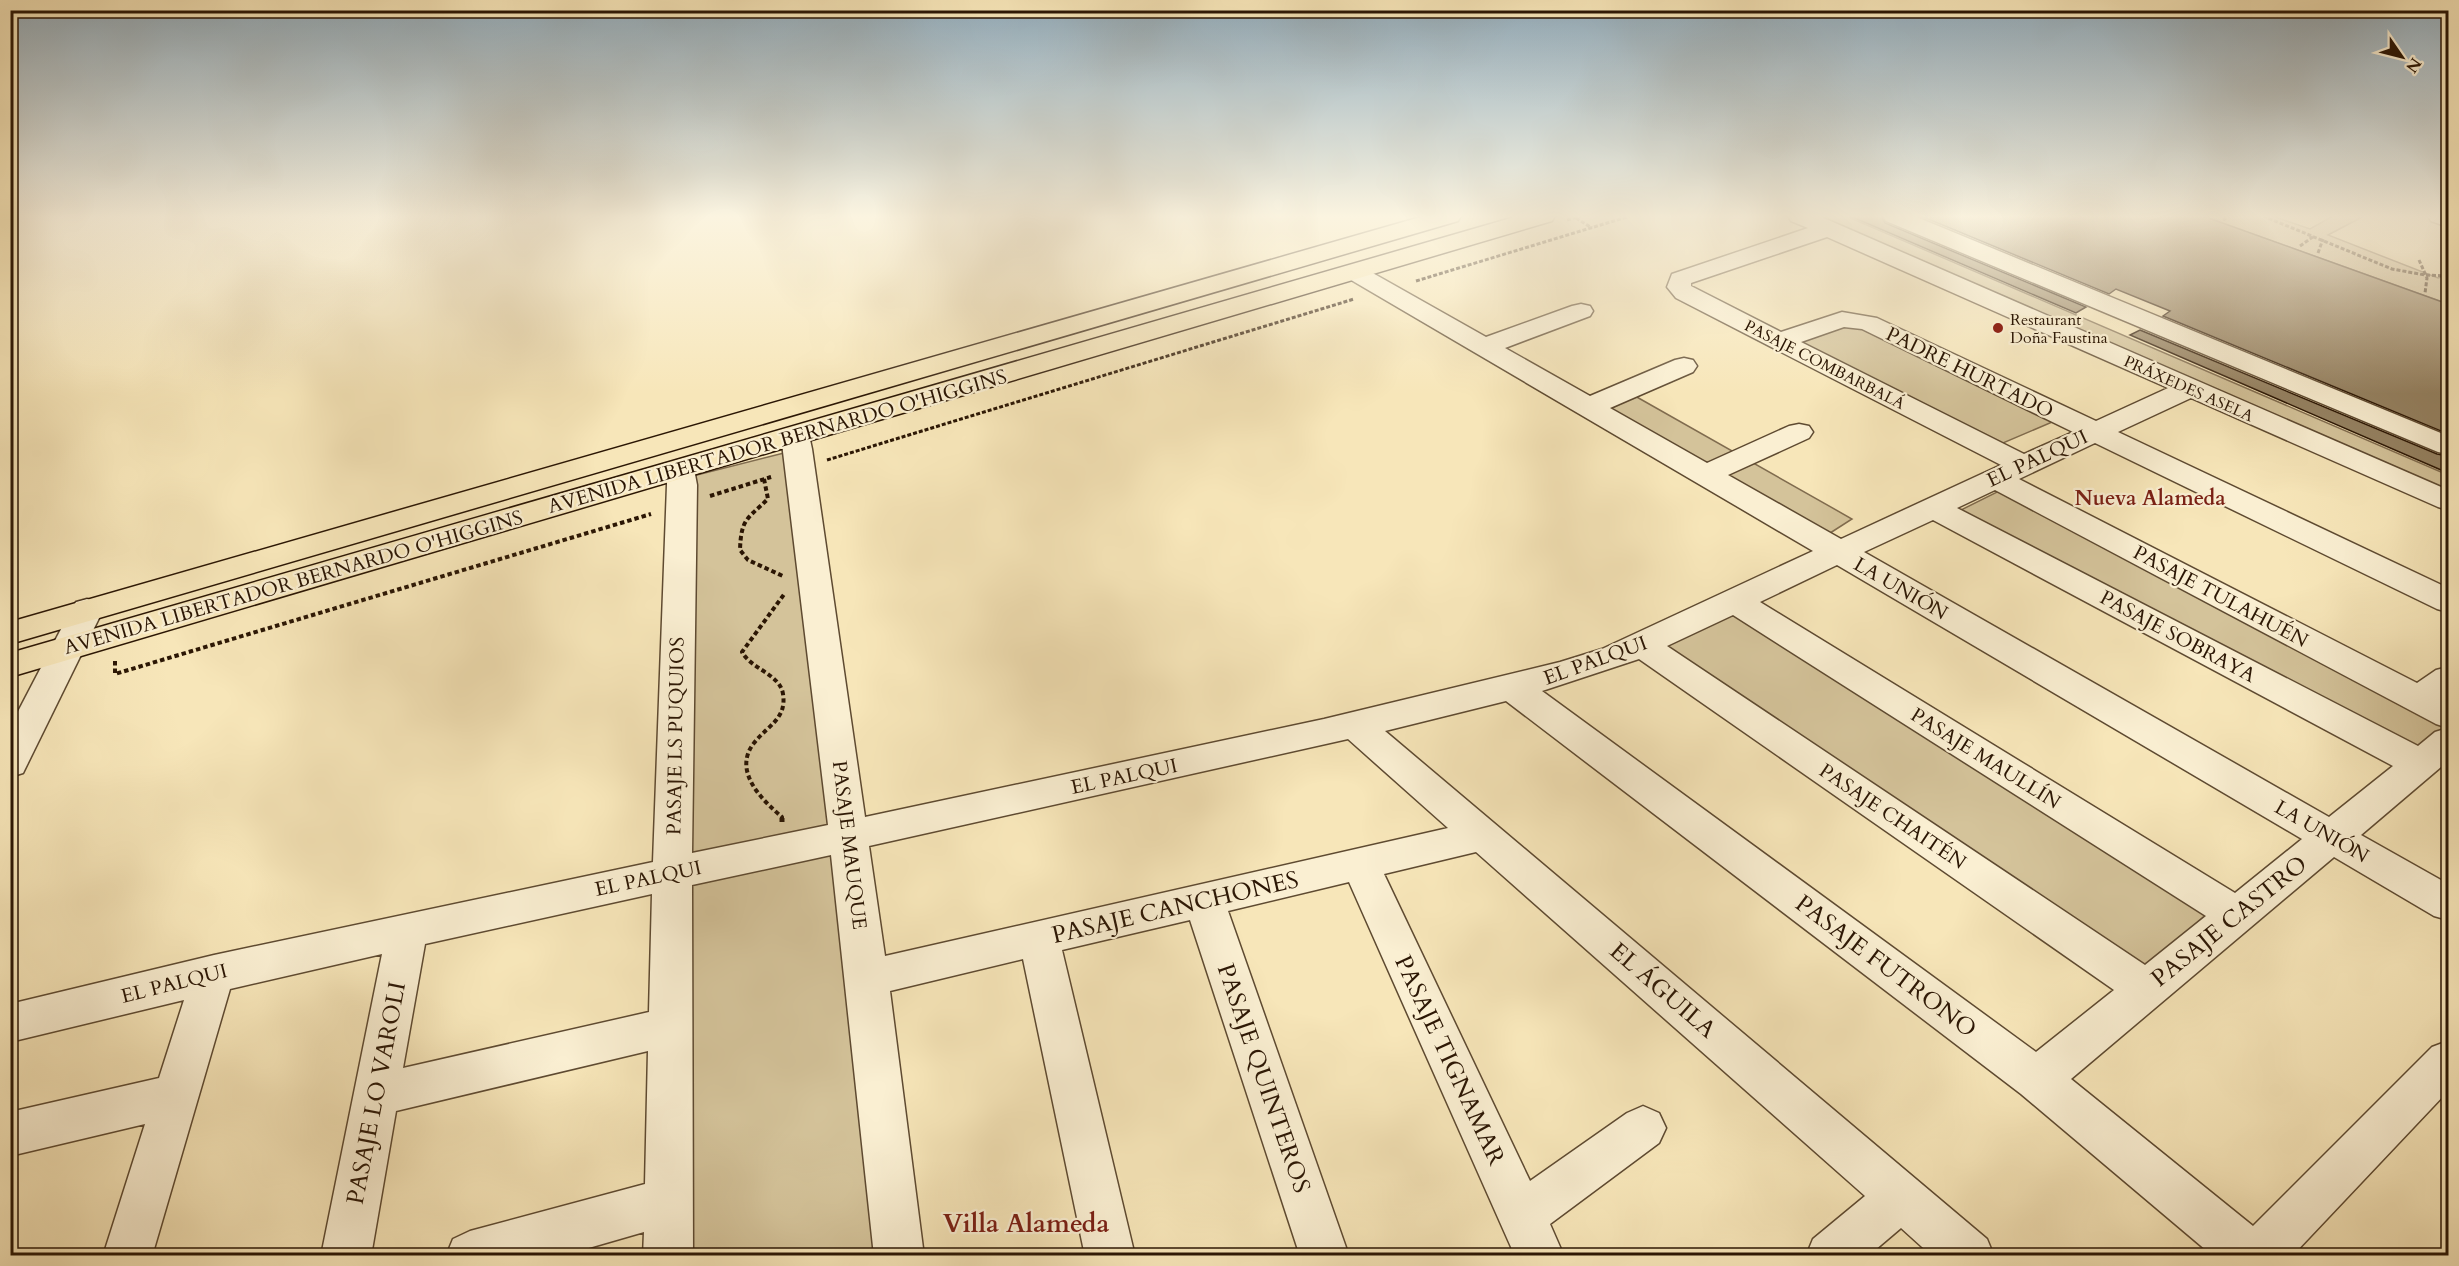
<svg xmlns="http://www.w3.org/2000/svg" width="2459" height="1266" font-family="Cardo,serif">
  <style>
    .green { fill: #d4c39a; stroke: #806c4f; stroke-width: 1.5 }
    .building { fill: #958262; stroke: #2b1604; stroke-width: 1.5 }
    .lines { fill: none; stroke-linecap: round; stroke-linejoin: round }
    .minor-casing { stroke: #5e4a31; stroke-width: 3 }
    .major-casing { stroke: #2b1604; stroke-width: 3 }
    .path-far2 { stroke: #2b1604; stroke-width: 3; stroke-dasharray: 4 2; stroke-linecap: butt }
    .path-far1 { stroke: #2b1604; stroke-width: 4; stroke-dasharray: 4.5 3; stroke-linecap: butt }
    .path { stroke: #2b1604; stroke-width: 5; stroke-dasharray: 6 4; stroke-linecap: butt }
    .minor { fill: #faefd2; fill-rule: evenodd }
    .major { fill: #f7e6b9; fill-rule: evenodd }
    .poi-dot { fill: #8f2418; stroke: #faefd2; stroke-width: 2 }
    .labels { text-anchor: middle; stroke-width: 4.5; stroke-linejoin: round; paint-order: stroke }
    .far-poi-label { font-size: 16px; fill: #2b1604; stroke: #faefd2; text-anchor: start }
    .far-street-label { font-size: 16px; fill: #2b1604; stroke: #faefd2 }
    .street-label { font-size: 20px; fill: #2b1604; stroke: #faefd2 }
    .neighbourhood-label { font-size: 21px; font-weight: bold; fill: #7a1f14; stroke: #faefd2 }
    .near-street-label { font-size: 24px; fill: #2b1604; stroke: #faefd2 }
    .near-neighbourhood-label { font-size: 26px; font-weight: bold; fill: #7a1f14; stroke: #faefd2 }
  </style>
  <rect width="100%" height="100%" fill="#f7e6b9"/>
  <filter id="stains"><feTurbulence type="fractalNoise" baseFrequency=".00333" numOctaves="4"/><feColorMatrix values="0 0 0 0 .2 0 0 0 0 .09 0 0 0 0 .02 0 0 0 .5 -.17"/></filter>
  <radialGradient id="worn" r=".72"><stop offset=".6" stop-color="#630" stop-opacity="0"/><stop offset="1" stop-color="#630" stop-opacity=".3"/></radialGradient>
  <!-- green -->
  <g class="green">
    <polygon points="1814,216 1846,216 2448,475 2448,493"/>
    <polygon points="2203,216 2272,216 2310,229 2333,216 2364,216 2328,235 2438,278 2448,275 2448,304"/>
    <polygon points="1848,326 1868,329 2057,420 1996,446 1793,342"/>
    <polygon points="1635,396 1852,519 1827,535 1610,409"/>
    <polygon points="804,448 880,1255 681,1256 685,478"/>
    <polygon points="1999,491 2448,722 2448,725 2411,753 1957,512"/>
    <polygon points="1737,613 2213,908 2144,973 1662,648"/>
  </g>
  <!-- building -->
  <g class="building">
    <polygon points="1850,216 1881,216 1885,223 2086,307 2076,313"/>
    <polygon points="1921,216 2203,216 2448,304 2448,434 2163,316 2170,311 2116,289 2109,294"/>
    <polygon points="2140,330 2437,454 2448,456 2448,473 2130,335"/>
  </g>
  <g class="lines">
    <defs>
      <g id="minor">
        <path d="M1788,216H1819L2448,490V510L2438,507L2191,398L2118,432L2448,588V612L2437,609L2095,443L2019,479L2417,683L2436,670L2448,667V696L2445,698L2448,700V761L2361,835L2448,884V920L2434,916L2334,857L2071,1079L2253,1226L2432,1047L2448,1041V1091L2292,1256H2213L2021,1094L1506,701L1385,731L1987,1239L1994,1256H1932L1901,1228L1868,1256H1806L1813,1239L1865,1196L1476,852L1384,874L1530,1181L1627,1113L1643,1106L1659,1113L1666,1128L1659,1143L1550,1224L1564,1256H1515L1349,882L1228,911L1349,1256H1300L1190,920L1062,950L1135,1256H1085L1023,959L890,991L924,1256H874L831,855L692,885L693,1256H643L644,1232L561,1256H446L453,1239L470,1231L645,1184L648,1051L396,1111L371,1256H321L382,954L230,989L152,1256H103L145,1124L10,1156V1112L159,1078L184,1000L10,1042V1004L214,955L653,862L667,485L666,469L670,463L680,460L690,463L694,469L697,485L692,853L828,825L781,435L785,429L795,427L805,429L809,435L812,449L865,817L1324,719L1560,662L1602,649L1813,551L1346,277L1342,272L1346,267L1354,265L1362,267L1486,337L1572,306L1581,304L1590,306L1593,311L1590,316L1505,348L1590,396L1675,360L1684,358L1693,360L1697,366L1693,372L1610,408L1707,463L1789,426L1799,424L1809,426L1813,432L1809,438L1728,475L1841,539L2001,465L1676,298L1667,287L1672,274L1808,228L1791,221ZM1827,237L2168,388L2096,421L1877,318L1842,312L1781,332L1691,286V283ZM1844,327L1862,329L2073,432L2024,454L1801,342ZM1995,490L2436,724L2448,728L2435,732L2418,746L1957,508ZM1933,520L2393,766L2329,817L1864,552ZM1837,565L2302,839L2235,893L1760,602ZM1733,615L2206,916L2145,965L1667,646ZM1639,659L2114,990L2036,1052L1542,691ZM1348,739L1448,828L885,956L869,846ZM652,894L649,1012L403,1068L425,944Z"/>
        <polygon points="1883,216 1914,216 2448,436 2448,454 2438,452 1886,221"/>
        <polygon points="2428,216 2448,216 2448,227 2431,221"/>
        <polygon points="87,599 98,602 103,610 23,773 10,777 10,727 71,610 76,602"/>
      </g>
      <g id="major">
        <polygon points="1424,216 1461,216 1458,221 10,644 10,622"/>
        <polygon points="1518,216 1555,216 1552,221 10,677 10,653"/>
      </g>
    </defs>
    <!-- minor casing -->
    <use href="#minor" class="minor-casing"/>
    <!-- major casing -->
    <use href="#major" class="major-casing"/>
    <!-- path-far2 -->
    <g class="path-far2">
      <polyline points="2263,216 2392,269 2425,275 2448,276"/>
      <polyline points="1576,218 1592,228"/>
      <polyline points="1567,220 1581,216"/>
      <polyline points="2223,220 2230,216"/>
      <polyline points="2300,246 2314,236"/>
      <polyline points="2318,253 2323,239"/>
      <polyline points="2419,260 2427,278 2425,293"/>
      <polyline points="1416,281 1630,216"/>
      <polyline points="827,460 1354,299"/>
      <polyline points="767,478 771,477"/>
    </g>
    <!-- path-far1 -->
    <g class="path-far1">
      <path d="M764,479L768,499C747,519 741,519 740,550L748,560L785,577"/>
      <polyline points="710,496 771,477"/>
      <polyline points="115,661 115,674 651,514"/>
      <path d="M782,820V817C762,800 732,771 754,743C767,726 787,719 783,694C780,674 751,669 742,652L785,593"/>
    </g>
    <!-- path -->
    <polyline class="path" points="782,818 782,822"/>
    <!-- minor -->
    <use href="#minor" class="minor"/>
    <!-- major -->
    <use href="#major" class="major"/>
  </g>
  <!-- sky -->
  <linearGradient id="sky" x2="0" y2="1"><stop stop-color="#92acbc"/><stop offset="0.55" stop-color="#fbf4e0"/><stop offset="1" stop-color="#fbf4e0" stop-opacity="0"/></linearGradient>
  <rect width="2459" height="394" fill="url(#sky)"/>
  <!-- markers -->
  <circle class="poi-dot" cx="1998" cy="328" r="6"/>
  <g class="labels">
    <!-- far-poi labels -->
    <g class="far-poi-label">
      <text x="2010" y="325">Restaurant<tspan x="2010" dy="18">Doña Faustina</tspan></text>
    </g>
    <!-- far-street labels -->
    <g class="far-street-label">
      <text transform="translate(1825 364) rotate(27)" y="6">PASAJE COMBARBALÁ</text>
      <text transform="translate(2189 388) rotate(24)" y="6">PRÁXEDES ASELA</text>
    </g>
    <!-- street labels -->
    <g class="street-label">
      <text transform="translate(1970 372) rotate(26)" y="7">PADRE HURTADO</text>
      <text transform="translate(777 441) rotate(-16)" y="7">AVENIDA LIBERTADOR BERNARDO O'HIGGINS</text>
      <text transform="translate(2037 458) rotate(-25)" y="7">EL PALQUI</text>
      <text transform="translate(293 582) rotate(-16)" y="7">AVENIDA LIBERTADOR BERNARDO O'HIGGINS</text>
      <text transform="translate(1901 588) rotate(30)" y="7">LA UNIÓN</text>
      <text transform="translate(2221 596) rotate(28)" y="7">PASAJE TULAHUÉN</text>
      <text transform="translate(2178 636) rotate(28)" y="7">PASAJE SOBRAYA</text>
      <text transform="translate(1595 660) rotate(-20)" y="7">EL PALQUI</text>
      <text transform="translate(675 736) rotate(-89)" y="7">PASAJE LS PUQUIOS</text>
      <text transform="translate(1986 758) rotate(32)" y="7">PASAJE MAULLÍN</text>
      <text transform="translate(1124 776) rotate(-12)" y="7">EL PALQUI</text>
      <text transform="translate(1893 816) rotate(34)" y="7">PASAJE CHAITÉN</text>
      <text transform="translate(2322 831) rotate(30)" y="7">LA UNIÓN</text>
      <text transform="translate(850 845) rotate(83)" y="7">PASAJE MAUQUE</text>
      <text transform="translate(648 878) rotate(-12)" y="7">EL PALQUI</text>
      <text transform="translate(174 983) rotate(-14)" y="7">EL PALQUI</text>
    </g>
    <!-- neighbourhood labels -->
    <g class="neighbourhood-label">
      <text x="2150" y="505">Nueva Alameda</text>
    </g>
    <!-- near-street labels -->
    <g class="near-street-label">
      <text transform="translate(1175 907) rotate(-13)" y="8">PASAJE CANCHONES</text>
      <text transform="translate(2229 921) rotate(-39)" y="8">PASAJE CASTRO</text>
      <text transform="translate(1886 966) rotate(37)" y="8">PASAJE FUTRONO</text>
      <text transform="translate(1663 990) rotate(41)" y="8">EL ÁGUILA</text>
      <text transform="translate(1450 1060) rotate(65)" y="8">PASAJE TIGNAMAR</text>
      <text transform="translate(1264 1078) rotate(71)" y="8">PASAJE QUINTEROS</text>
      <text transform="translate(376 1093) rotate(-79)" y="8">PASAJE LO VAROLI</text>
    </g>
    <!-- near-neighbourhood labels -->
    <g class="near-neighbourhood-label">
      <text x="1026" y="1232">Villa Alameda</text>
    </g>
  </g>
  <!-- margin -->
  <rect width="2459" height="1266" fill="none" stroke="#f7e6b9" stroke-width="36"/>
  <rect x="12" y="12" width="2435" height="1242" fill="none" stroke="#2b1604" stroke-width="3"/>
  <rect x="18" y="18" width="2423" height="1230" fill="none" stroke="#2b1604" stroke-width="1.5"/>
  <!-- north arrow -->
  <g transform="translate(2402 57) rotate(125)" stroke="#faefd2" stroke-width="4.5" paint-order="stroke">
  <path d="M0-4.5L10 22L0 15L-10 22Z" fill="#2b1604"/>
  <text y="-9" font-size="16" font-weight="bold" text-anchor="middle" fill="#2b1604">N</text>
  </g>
  <rect width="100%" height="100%" filter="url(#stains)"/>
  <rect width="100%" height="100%" fill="url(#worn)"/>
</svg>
